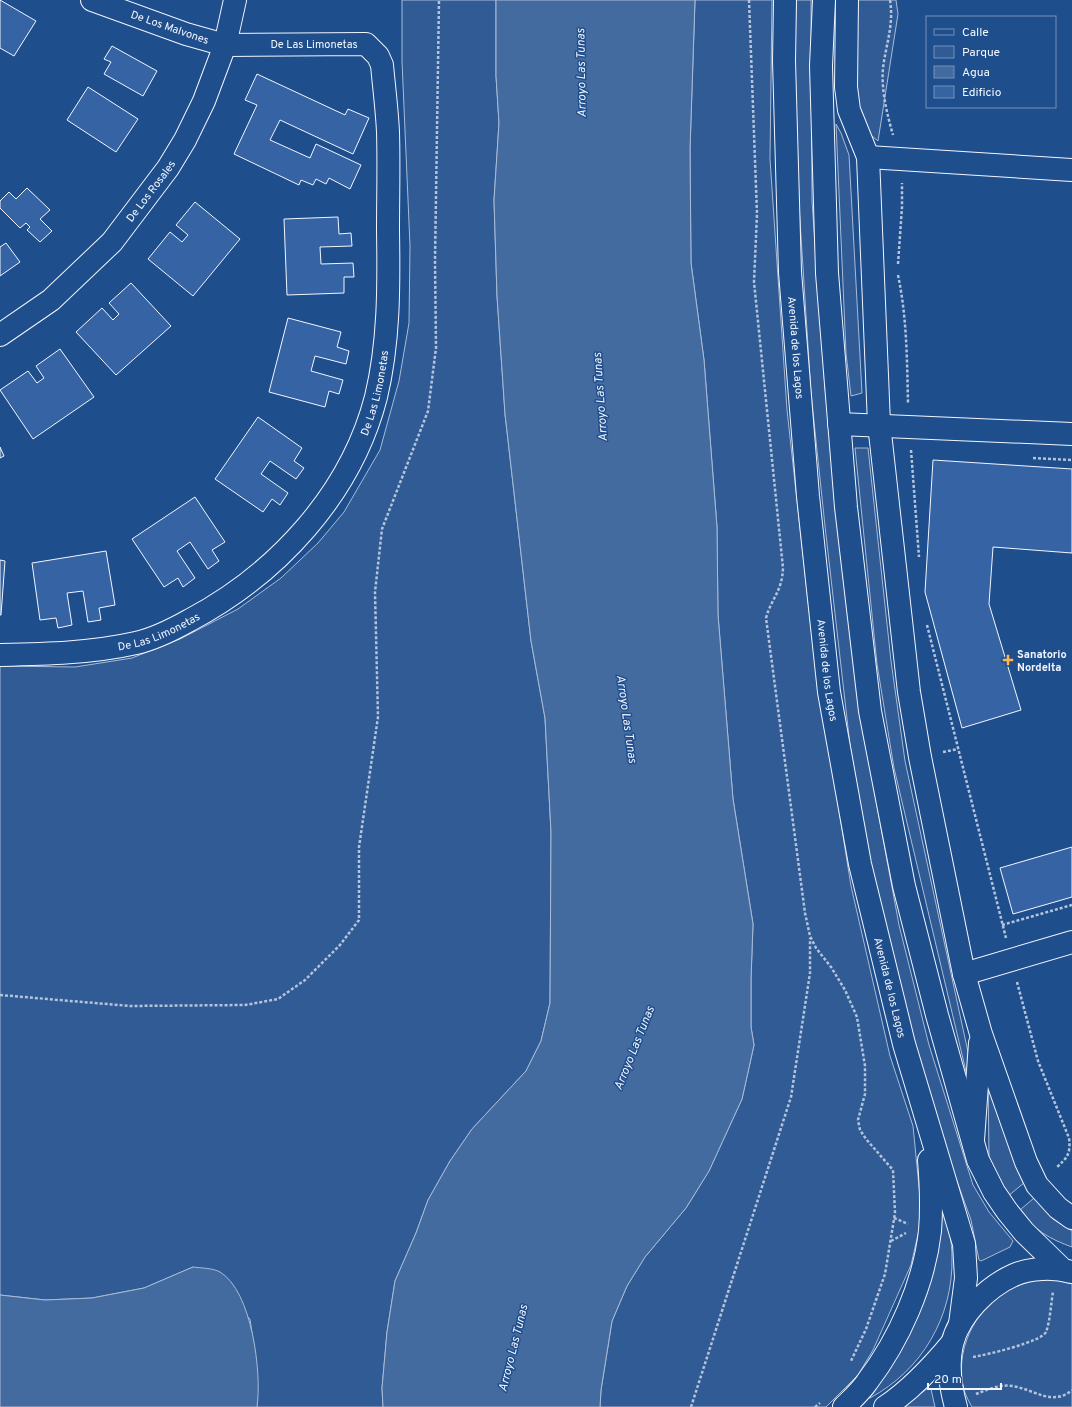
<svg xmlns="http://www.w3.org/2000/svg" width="1072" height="1407" font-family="Overpass,sans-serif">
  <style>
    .green { fill: #305b95; stroke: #a8bbd7 }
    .water { fill: #446ba0; stroke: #a8bbd7 }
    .building { fill: #3563a3; stroke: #f2f6ff }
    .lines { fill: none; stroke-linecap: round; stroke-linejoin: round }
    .street-casing { stroke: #f2f6ff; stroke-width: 24 }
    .secondary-casing { stroke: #f2f6ff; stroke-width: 24 }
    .path { stroke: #b3c4dc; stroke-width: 2.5; stroke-dasharray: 3 2; stroke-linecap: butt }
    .street { stroke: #1f4e8c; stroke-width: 22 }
    .secondary { stroke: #1f4e8c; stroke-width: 22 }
    .poi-dot { fill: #ffb74d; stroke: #1f4e8c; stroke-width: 1.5 }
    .labels { text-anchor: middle; stroke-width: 3; stroke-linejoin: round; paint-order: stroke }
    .street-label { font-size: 11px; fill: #f2f6ff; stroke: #1f4e8c }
    .poi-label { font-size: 11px; font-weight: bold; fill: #f2f6ff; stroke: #1f4e8c; text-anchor: start }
    .water-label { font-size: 12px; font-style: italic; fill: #f2f6ff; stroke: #1f4e8c }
  </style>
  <rect width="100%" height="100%" fill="#1f4e8c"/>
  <!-- green -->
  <g class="green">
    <polygon points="402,0 496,0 496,76 499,123 494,200 497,296 505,414 531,641 545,718 551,832 550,1003 541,1041 526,1071 472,1129 450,1161 428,1200 416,1233 395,1281 387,1332 382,1388 383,1407 257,1407 255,1353 250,1319 193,1267 144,1288 92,1298 45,1300 0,1295 0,666 75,667 132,658 180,639 238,609 281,578 318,543 344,512 380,450 399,381 409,323 410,246 402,61"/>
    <polygon points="695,0 772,0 770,159 787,410 813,646 851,886 890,1056 913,1126 922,1217 911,1265 873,1350 858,1375 826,1407 600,1407 601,1390 612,1321 627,1286 645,1257 686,1208 709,1171 742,1099 754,1045 751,1027 751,979 753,924 733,799 718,615 717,527 704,360 691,263 690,149"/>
    <polygon points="796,0 811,0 812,201 825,388 865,741 899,925 929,1045 973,1185 989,1212 1013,1241 1010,1247 981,1261 979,1260 971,1220 954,1173 916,1050 869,858 850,745 825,526 811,393 799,205 795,62"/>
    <polygon points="854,0 896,0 898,14 878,141 867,132 859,116 855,88"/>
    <polygon points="836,124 841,133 849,155 862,393 851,396 846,353"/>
    <polygon points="855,448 868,448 891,661 905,761 968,1052 969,1084 894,768 877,664"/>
    <polygon points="988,1076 1025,1182 1007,1197 997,1179 989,1156"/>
    <path d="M1034,1198L1053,1219L1072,1231V1247C1052,1240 1031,1229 1020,1210Z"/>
    <path d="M941,1208C949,1223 952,1242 952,1258C953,1317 922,1370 870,1398L866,1397Z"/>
    <path d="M1036,1280H1066L1072,1282V1407H972C969,1402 966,1396 964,1390C954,1351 974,1311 1007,1290C1015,1285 1027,1283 1036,1280Z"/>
    <polygon points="928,1388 931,1389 935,1407 902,1407"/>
  </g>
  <!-- water -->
  <g class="water">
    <polygon points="496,0 695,0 690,149 691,263 704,360 717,527 718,615 733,799 753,924 751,979 751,1027 754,1045 742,1099 709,1171 686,1208 645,1257 627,1286 612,1321 601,1390 600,1407 383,1407 382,1388 387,1332 395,1281 416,1233 428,1200 450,1161 472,1129 526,1071 541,1041 550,1003 551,832 545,718 531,641 505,414 497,296 494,200 499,123 496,76"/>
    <path d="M193,1267C200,1268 213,1268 220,1272C252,1291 262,1373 257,1407H0V1295L45,1300L92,1298L144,1288Z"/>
  </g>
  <!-- building -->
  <g class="building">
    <polygon points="0,0 36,21 14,56 0,48"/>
    <polygon points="112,46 157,71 143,96 104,74 111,62 104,59"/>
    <polygon points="257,74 345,115 348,109 369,118 353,154 280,120 270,140 310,158 316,144 361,165 350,189 329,178 326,184 316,179 313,185 301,180 299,185 234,154 257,105 245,100"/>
    <polygon points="88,87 138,119 116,152 67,120"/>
    <polygon points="27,188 50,210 40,219 52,231 40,242 27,230 30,227 26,223 20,228 0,208 0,201 9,192 16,199"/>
    <polygon points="195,202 240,239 193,296 148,259 170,232 182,242 188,235 176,225"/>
    <polygon points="338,217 339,234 351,233 352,246 320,247 321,264 353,263 354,277 344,277 344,293 287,295 284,219"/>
    <polygon points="6,243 20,262 0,276 0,247"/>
    <polygon points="131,283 171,326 116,375 76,332 102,308 113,320 119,314 109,303"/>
    <polygon points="288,318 341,332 337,347 349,351 346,364 315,356 311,371 343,380 339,394 329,391 325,407 269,392"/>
    <polygon points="60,349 94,397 33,439 0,390 28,371 37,383 44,378 36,366"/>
    <polygon points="258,417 302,448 294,461 304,468 296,479 270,461 261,474 288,493 280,505 272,499 263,512 215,479"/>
    <polygon points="0,447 4,456 0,458"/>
    <polygon points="933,460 1072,469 1072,553 993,547 989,604 1021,710 962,728 925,592"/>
    <polygon points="195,497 225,542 212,550 219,561 208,569 190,542 177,551 195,578 183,587 178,578 164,587 132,539"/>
    <polygon points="106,551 115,605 99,608 101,620 88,622 83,591 67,593 72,625 58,628 56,618 40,620 32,563"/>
    <polygon points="0,560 5,561 1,615 0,615"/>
    <polygon points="1072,847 1072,897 1013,914 1000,868"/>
  </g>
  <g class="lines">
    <defs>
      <g id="street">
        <polyline points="847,0 846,87 849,110 868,157 879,424 909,692 920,757 964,974 981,1034 1026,1162 1037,1185 1058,1208 1072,1218"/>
        <polyline points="868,157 1072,170"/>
        <path id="s1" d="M0,335L51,300L112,242L168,168L185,140L204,101L225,45L235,0"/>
        <polyline points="839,424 1072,434"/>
        <path id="s2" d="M0,655C45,654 92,653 136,643C154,639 174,629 190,620C277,574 351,494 376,397C389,343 389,287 388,231C388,198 389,165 388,132C387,110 384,87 382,65L378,56L366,44L225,45L186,34L92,0"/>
        <polyline points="964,974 1072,942"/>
        <polyline points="973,1140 980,1043"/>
      </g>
      <g id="secondary">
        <path id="s3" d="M785,0L784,61L790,272L808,496L829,692L860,864L904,1044L964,1244L966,1278L960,1324"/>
        <polyline points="824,0 821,66 827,273 846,507 870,711 904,886 937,1015 978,1160 994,1192 1007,1211 1024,1232 1063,1270"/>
        <path d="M844,1407C852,1399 861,1391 867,1382C899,1340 924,1284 930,1231C932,1207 931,1184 929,1160"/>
        <path d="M885,1407C911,1390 932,1367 952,1343"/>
        <path d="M956,1407C950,1386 947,1366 952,1344C959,1315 987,1287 1014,1275C1030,1268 1054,1267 1071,1272"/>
      </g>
    </defs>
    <!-- street casing -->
    <use href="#street" class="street-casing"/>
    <!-- secondary casing -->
    <use href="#secondary" class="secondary-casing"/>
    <!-- path -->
    <g class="path">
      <path d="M749,0L757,214L754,282L783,568C782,592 772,597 766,618L805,913L810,936L816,948L831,967L845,990L857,1017L865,1066V1094L858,1120L860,1130L866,1139L893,1170L895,1213L885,1274L866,1329L851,1361"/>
      <path d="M890,0C894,25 886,44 883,68C881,90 887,114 893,135"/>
      <polyline points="898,264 902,207 902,183"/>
      <path d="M898,275C907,318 907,360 908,403"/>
      <polyline points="911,450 919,557"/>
      <polyline points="1033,458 1072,460"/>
      <polyline points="927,625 1006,938"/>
      <polyline points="943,752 958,749"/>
      <polyline points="1002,925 1072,905"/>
      <path d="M1017,982L1038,1061L1069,1138C1071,1154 1067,1158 1056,1168"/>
      <polyline points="0,995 130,1006 245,1005 278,999 305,980 340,945 359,920 359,847 378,717 375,592 382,529 428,411 436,348 435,260 439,0"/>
      <polyline points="894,1218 908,1224"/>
      <polyline points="891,1241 906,1233"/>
      <path d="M973,1357C986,1355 1041,1342 1046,1332C1050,1322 1051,1303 1053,1292"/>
      <path d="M976,1394C987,1390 999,1384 1012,1386C1034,1389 1052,1407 1072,1390"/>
      <polyline points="691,1407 791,1097 810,973 810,938"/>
      <polyline points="815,1407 820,1403"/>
    </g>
    <!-- street -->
    <use href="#street" class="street"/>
    <!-- secondary -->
    <use href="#secondary" class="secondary"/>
  </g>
  <!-- markers -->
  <path class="poi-dot" d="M1006 654h4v4h4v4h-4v4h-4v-4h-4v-4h4z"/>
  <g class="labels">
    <!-- street labels -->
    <g class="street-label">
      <text transform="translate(170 27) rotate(19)" y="4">De Los Malvones</text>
      <text x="314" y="48">De Las Limonetas</text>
      <text dy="4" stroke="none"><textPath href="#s1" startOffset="210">De Los Rosales</textPath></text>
      <text dy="4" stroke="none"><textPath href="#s3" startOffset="348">Avenida de los Lagos</textPath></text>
      <text dy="4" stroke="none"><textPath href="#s2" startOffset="498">De Las Limonetas</textPath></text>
      <text dy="4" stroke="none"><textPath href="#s2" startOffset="162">De Las Limonetas</textPath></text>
      <text dy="4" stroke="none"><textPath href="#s3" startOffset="672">Avenida de los Lagos</textPath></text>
      <text dy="4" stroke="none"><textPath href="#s3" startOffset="996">Avenida de los Lagos</textPath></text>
    </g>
    <!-- poi labels -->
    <g class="poi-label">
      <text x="1017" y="658">Sanatorio<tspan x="1017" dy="13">Nordelta</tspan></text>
    </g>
    <!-- water labels -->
    <g class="water-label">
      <text transform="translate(581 73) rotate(-91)" y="4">Arroyo Las Tunas</text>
      <text transform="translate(600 397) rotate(-94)" y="4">Arroyo Las Tunas</text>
      <text transform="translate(627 719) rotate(82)" y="4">Arroyo Las Tunas</text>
      <text transform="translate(634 1048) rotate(-68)" y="4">Arroyo Las Tunas</text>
      <text transform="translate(513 1348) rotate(-76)" y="4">Arroyo Las Tunas</text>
    </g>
  </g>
  <!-- legend -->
  <rect x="926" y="16" width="130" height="92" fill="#1f4e8c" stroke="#7391ba"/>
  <rect x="934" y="29" width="20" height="6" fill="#1f4e8c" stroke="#7391ba"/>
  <text x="962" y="36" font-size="12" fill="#f2f6ff">Calle</text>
  <rect x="934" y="46" width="20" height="12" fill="#305b95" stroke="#7391ba"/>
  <text x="962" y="56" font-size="12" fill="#f2f6ff">Parque</text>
  <rect x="934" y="66" width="20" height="12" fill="#446ba0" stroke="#7391ba"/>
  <text x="962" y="76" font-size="12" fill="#f2f6ff">Agua</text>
  <rect x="934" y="86" width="20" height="12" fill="#3563a3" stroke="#7391ba"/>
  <text x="962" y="96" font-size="12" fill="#f2f6ff">Edificio</text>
  <!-- scale -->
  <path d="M928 1383v6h73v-6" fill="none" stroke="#f2f6ff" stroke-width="2"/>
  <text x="934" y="1383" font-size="12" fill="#f2f6ff" stroke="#1f4e8c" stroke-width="3" paint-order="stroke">20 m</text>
</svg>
